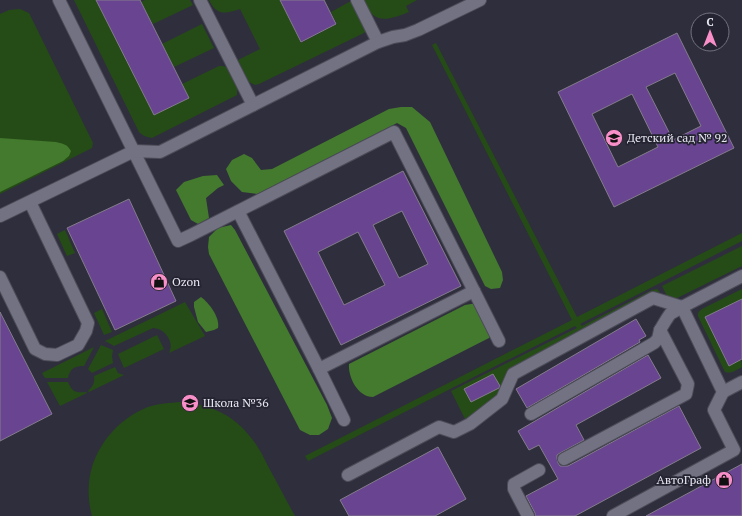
<svg xmlns="http://www.w3.org/2000/svg" width="742" height="516" font-family="'PT Serif',serif">
  <style>
    .green { fill: #254c16 }
    .forest { fill: #437a2e }
    .building { fill: #694490; stroke: #837c8c; fill-rule: evenodd }
    .lines { fill: none; stroke-linecap: round; stroke-linejoin: round }
    .lane-casing { stroke: #4d4c59; stroke-width: 14 }
    .street-casing { stroke: #4d4c59; stroke-width: 14 }
    .lane { stroke: #727282; stroke-width: 12 }
    .street { stroke: #727282; stroke-width: 12 }
    .labels { text-anchor: middle; stroke-width: 3.5; stroke-linejoin: round; paint-order: stroke }
    .poi-label { font-size: 12px; fill: #e8e7f1; stroke: #252432; text-anchor: start }
  </style>
  <rect width="100%" height="100%" fill="#2f2e3c"/>
  <!-- green -->
  <g class="green">
    <path d="M74,0H96L154,115L189,98L182,84L219,66H223L226,67L237,88V95L152,138C147,137 143,136 139,132Z"/>
    <polygon points="145,0 190,0 193,5 153,24 141,2"/>
    <path d="M209,0H280L301,43L337,24L331,12L351,1L366,31L364,33L259,84L255,85L249,82L238,60L260,49L240,9C225,14 217,16 209,0Z"/>
    <path d="M364,0H417L406,6L409,12C398,16 382,24 372,14C368,11 366,4 364,0Z"/>
    <polygon points="20,9 29,13 93,143 92,148 0,194 0,14 9,10"/>
    <polygon points="202,24 214,48 174,67 162,44"/>
    <polygon points="436,43 577,317 742,233 742,241 580,324 582,326 652,290 657,289 660,292 511,372 499,398 468,421 465,419 451,391 577,328 575,326 308,461 305,456 572,320 432,45"/>
    <polygon points="65,230 75,253 67,256 57,234"/>
    <polygon points="742,246 742,266 673,300 668,298 662,286"/>
    <path d="M742,289V299L705,317L728,365L741,360L742,367C736,370 731,374 725,372L698,316C698,312 699,311 702,309Z"/>
    <path d="M185,302L205,336L169,353C175,343 165,328 153,328L114,346L105,341Z"/>
    <polygon points="102,309 112,332 104,335 94,313"/>
    <polygon points="157,335 164,349 124,368 118,354"/>
    <polygon points="101,345 113,350 112,356 113,363 92,373 88,369"/>
    <path d="M94,347L84,366C75,366 70,368 68,378H45L42,373Z"/>
    <path d="M115,367L118,373L124,375L89,392L88,391C93,386 95,383 94,376Z"/>
    <path d="M47,382H68C72,392 76,393 86,392L87,393L60,406Z"/>
    <path d="M181,402C211,405 233,414 252,439C259,447 264,458 269,468C278,484 286,500 295,516H92C89,505 88,494 89,483C92,449 117,419 148,407C159,403 170,403 181,402Z"/>
  </g>
  <!-- forest -->
  <g class="forest">
    <polygon points="401,107 412,107 430,122 502,272 503,280 500,288 491,289 485,286 406,128 397,123 257,194 242,192 231,181 226,169 232,160 244,154 252,158 261,170 272,169 389,109"/>
    <path d="M0,138L56,142C64,144 67,144 71,151L69,156L63,161L0,192Z"/>
    <polygon points="217,175 224,185 218,188 206,198 209,218 198,224 191,220 176,190 184,182 203,176"/>
    <polygon points="231,225 235,230 327,405 332,418 328,429 319,435 310,435 300,430 209,254 208,247 209,237 218,228"/>
    <path d="M201,297C209,303 220,317 218,328L214,330L206,332L198,322L194,307V302Z"/>
    <path d="M471,304H476L491,333L489,338L373,397C358,397 348,378 349,364L465,305Z"/>
  </g>
  <!-- building -->
  <g class="building">
    <polygon points="96,0 140,0 189,98 154,115"/>
    <polygon points="280,0 324,0 336,24 301,42"/>
    <path d="M677,33L734,148L614,207L558,92ZM675,73L701,126L673,140L646,87ZM632,94L658,147L618,167L592,114Z"/>
    <path d="M403,171L461,286L341,345L284,231ZM402,211L428,264L399,278L373,225ZM358,232L385,285L344,305L318,252Z"/>
    <polygon points="129,199 176,301 115,330 67,228"/>
    <polygon points="742,299 742,359 729,366 705,317"/>
    <polygon points="0,312 52,414 0,441"/>
    <polygon points="636,319 646,336 639,340 640,342 527,408 516,389"/>
    <polygon points="648,355 661,378 576,425 584,440 560,453 557,455 557,458 558,463 560,466 568,466 679,406 701,448 575,516 535,516 535,513 526,496 558,479 539,445 529,450 518,431"/>
    <polygon points="493,374 500,386 499,388 471,402 464,389"/>
    <polygon points="438,447 466,499 435,516 349,516 340,500"/>
    <polygon points="742,464 742,516 646,516"/>
  </g>
  <g class="lines">
    <defs>
      <g id="lane">
        <polyline points="59,0 178,241 191,235 394,132 474,291 319,369 238,211"/>
        <polyline points="200,0 253,105"/>
        <polyline points="357,0 378,42"/>
        <polyline points="0,277 35,349 45,354 57,355 78,345 86,331 88,323 30,202"/>
        <polyline points="474,291 499,341"/>
        <polyline points="319,369 344,420"/>
        <polyline points="723,392 742,382"/>
        <polyline points="531,414 654,343 658,339 660,330 666,320 670,314 682,307 742,276"/>
        <polyline points="564,459 686,394 688,384 660,330"/>
        <polyline points="348,475 439,427 454,432 470,424 502,399 513,374 653,298 682,307 723,392 714,410 734,450 613,516"/>
        <polyline points="528,516 514,489 514,484 539,470"/>
      </g>
      <polyline id="street" points="0,216 134,151 160,152 378,42 393,37 405,35 418,30 480,0"/>
    </defs>
    <!-- lane casing -->
    <use href="#lane" class="lane-casing"/>
    <!-- street casing -->
    <use href="#street" class="street-casing"/>
    <!-- lane -->
    <use href="#lane" class="lane"/>
    <!-- street -->
    <use href="#street" class="street"/>
  </g>
  <!-- icons -->
  <defs>
    <symbol id="school-disc" viewBox="-11 -11 22 22"><circle r="9.5" fill="#f98fc9" stroke="#252432"/><path d="M0-5L7-2L0 1L-7-2ZM-4 1L0 2.5L4 1V4Q0 6-4 4Z" fill="#111"/></symbol>
    <symbol id="shop-disc" viewBox="-11 -11 22 22"><circle r="9.5" fill="#f98fc9" stroke="#252432"/><path d="M-5-2.5h2.3a2.7 3.5 0 0 1 5.4 0H5L5.5 6h-11ZM-1.5-2.5h3a1.5 2.3 0 0 0-3 0Z" fill="#111"/></symbol>
  </defs>
  <g fill-rule="evenodd">
    <use href="#school-disc" x="604" y="128" width="20" height="20"/>
    <use href="#shop-disc" x="149" y="272" width="20" height="20"/>
    <use href="#school-disc" x="180" y="393" width="20" height="20"/>
    <use href="#shop-disc" x="714" y="470" width="20" height="20"/>
  </g>
  <g class="labels">
    <!-- poi labels -->
    <g class="poi-label">
      <text x="627" y="142">Детский сад № 92</text>
      <text x="172" y="286">Ozon</text>
      <text x="203" y="407">Школа №36</text>
      <text x="711" y="484" text-anchor="end">АвтоГраф</text>
    </g>
  </g>
  <!-- north arrow -->
  <g transform="translate(710 32)"><circle r="19" fill="#252432" stroke="#73727e"/>
  <path d="M0-3L7 15L0 10L-7 15Z" fill="#f98fc9"/>
  <text y="-6" font-size="11" font-weight="bold" text-anchor="middle" fill="#e8e7f1">С</text>
  </g>
</svg>
